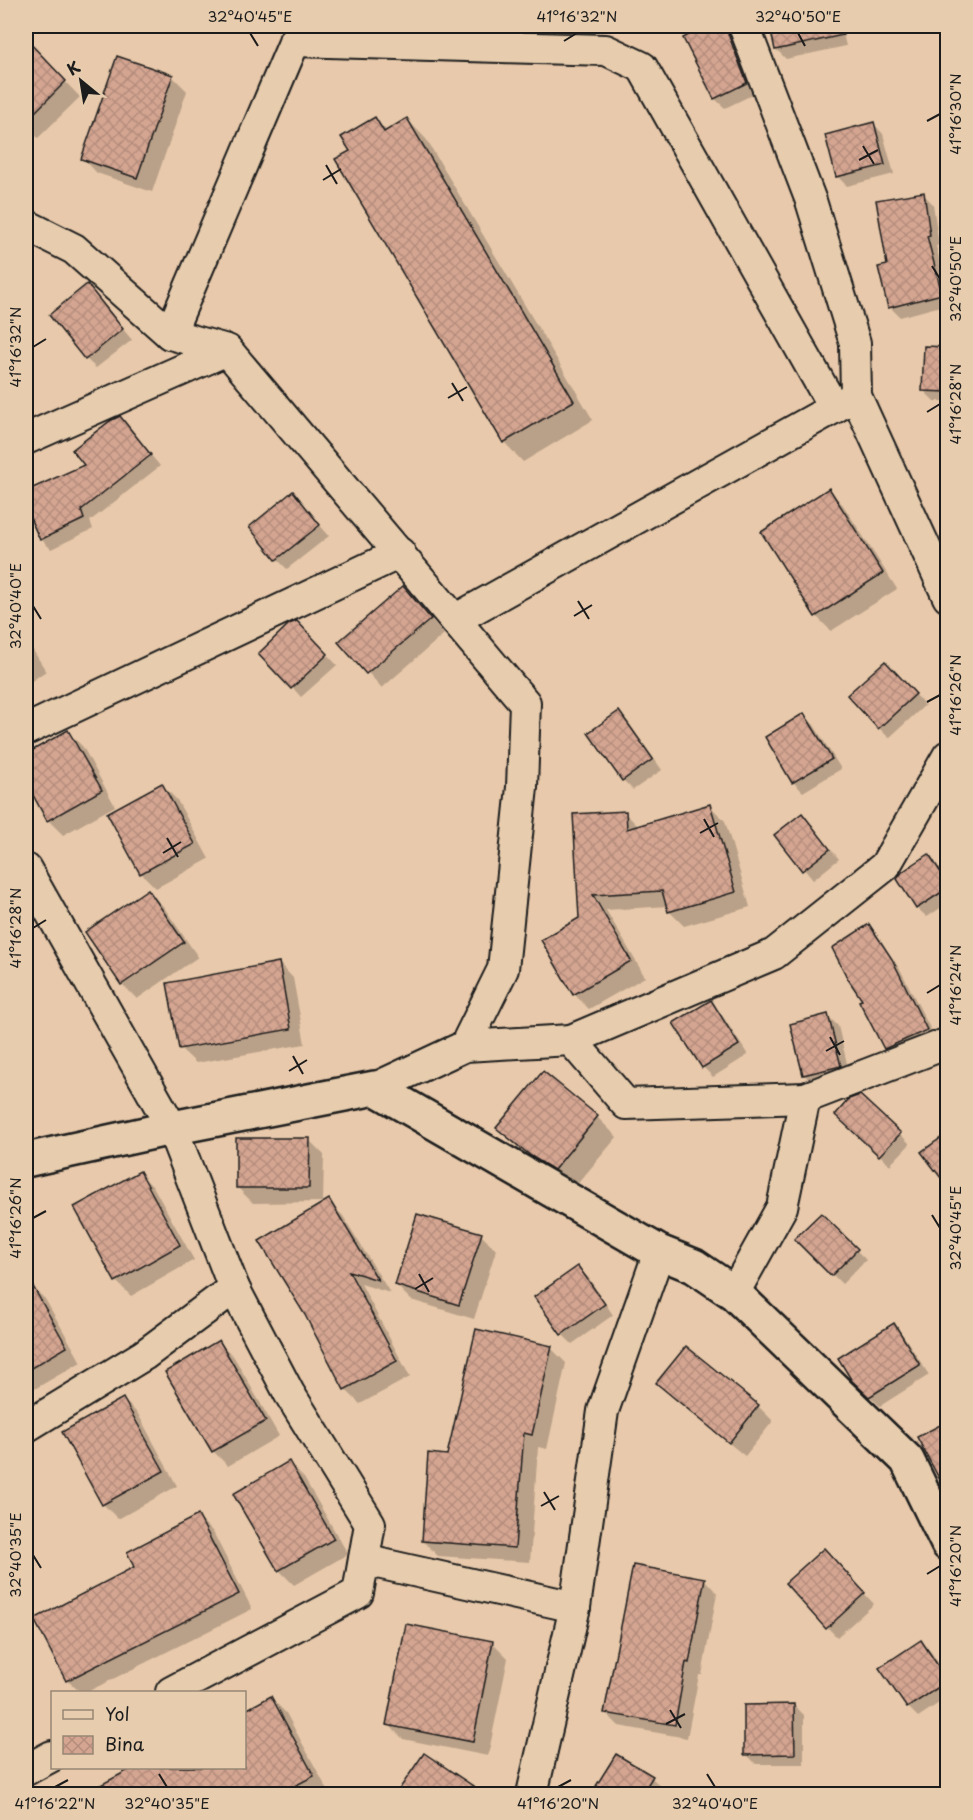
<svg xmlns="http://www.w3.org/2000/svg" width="973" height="1820" font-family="'Playpen Sans',sans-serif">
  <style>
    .shadow { fill: #0003 }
    .building { fill: url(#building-cross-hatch); stroke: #1c1c1c; stroke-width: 1.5 }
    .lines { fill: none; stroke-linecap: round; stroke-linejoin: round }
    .street-casing { stroke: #1c1c1c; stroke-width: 34 }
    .secondary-casing { stroke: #1c1c1c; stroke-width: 38 }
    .street { stroke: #e7cdae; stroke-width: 30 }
    .secondary { stroke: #e7cdae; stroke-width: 33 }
    .ticks { fill: none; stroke: #1c1c1c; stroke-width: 2 }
    .neatline { fill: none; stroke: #1c1c1c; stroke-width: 2 }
    .ticks-label { font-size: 15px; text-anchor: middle; fill: #1c1c1c }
  </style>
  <defs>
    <pattern id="building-cross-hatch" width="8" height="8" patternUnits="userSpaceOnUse" patternTransform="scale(1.5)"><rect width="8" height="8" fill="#d4a591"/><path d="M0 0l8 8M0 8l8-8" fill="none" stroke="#b58d7c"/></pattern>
  </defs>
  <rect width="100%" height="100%" fill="#e8c9ab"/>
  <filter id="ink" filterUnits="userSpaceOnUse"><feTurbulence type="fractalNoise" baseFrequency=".0167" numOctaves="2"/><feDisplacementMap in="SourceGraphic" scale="12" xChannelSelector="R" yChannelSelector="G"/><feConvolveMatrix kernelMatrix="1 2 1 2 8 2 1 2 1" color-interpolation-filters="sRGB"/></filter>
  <g filter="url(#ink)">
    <!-- shadow -->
    <g class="shadow">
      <polygon points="710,26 727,26 731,30 756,93 725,108 715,99 685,38"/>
      <polygon points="771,26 841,26 846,46 786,59 776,49"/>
      <polygon points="26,41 80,97 38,138 26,126"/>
      <polygon points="172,76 187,91 152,192 97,173 83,158"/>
      <polygon points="375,119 387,131 407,119 426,139 593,420 523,462 504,442 352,151"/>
      <polygon points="874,124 883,134 894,174 847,186 837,176"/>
      <polygon points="923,194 933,204 939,245 936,246 948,291 948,304 900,317 890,307 889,266"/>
      <polygon points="87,286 132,340 96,368 86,359"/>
      <polygon points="948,349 948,401 934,401 924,391"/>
      <polygon points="120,418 160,466 90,521 93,529 51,549 41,539 34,523 26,528 26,493 86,465"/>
      <polygon points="829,490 843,505 897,589 831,631 816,616"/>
      <polygon points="293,493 329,536 287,569 277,559"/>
      <polygon points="417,603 444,634 382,688 340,642"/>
      <polygon points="307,633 337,665 301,697 292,687"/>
      <polygon points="26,639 46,671 26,685"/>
      <polygon points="895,672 925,705 889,738 879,728"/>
      <polygon points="619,713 629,723 662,770 633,790 623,780"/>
      <polygon points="804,715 814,725 841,769 803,792 793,782"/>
      <polygon points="68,732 83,747 115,806 63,835 48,820 26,779 26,756"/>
      <polygon points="162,785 177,800 209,859 156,888 141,873"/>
      <polygon points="710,806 725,821 750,907 684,926 670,912 668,906 606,910 645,977 589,1009 574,994 580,919 625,813 639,827"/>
      <polygon points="802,815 839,859 813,880 776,835"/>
      <polygon points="929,856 938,866 948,880 948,908 945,905 927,917 917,908"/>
      <polygon points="148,891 163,906 198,957 137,999 122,984"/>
      <polygon points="869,926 878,936 901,971 936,1040 895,1058 885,1048 864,1001"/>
      <polygon points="279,963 293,978 305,1044 196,1063 181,1049"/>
      <polygon points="710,1002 720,1012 748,1055 713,1077 703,1067"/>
      <polygon points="828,1016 838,1026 850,1076 814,1084 804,1075"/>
      <polygon points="543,1073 597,1117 617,1137 574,1188 552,1175 517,1147 498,1128"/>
      <polygon points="847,1124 900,1134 910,1144 890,1165"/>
      <polygon points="309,1140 324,1155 323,1202 253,1203 238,1188"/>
      <polygon points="139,1173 154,1188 194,1260 131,1296 116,1281"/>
      <polygon points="328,1201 343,1216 390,1293 361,1284 410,1377 360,1404 345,1389"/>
      <polygon points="821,1215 866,1260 842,1284 797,1239"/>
      <polygon points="481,1235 496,1250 474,1319 411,1300 396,1285"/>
      <polygon points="578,1268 588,1277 613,1315 572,1344 562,1334"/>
      <polygon points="30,1285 45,1299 81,1362 26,1394 26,1287"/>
      <polygon points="893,1325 903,1335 929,1375 880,1406 853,1380"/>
      <polygon points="219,1342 234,1357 279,1436 228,1466 213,1451"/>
      <polygon points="551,1348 566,1363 547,1449 538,1447 530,1562 438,1556 423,1541 448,1456"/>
      <polygon points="658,1383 758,1406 773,1421 745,1456 673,1398"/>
      <polygon points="123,1399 138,1414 177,1486 118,1519 103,1504"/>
      <polygon points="289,1463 304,1478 348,1554 294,1585 279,1570"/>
      <polygon points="198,1517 213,1532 252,1609 87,1692 80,1692 67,1680 136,1568"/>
      <polygon points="833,1560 874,1604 837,1637 827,1627"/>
      <polygon points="704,1579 717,1593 702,1675 699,1675 687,1738 619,1726 605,1712"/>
      <polygon points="407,1626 493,1643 508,1658 488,1756 403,1739 388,1724"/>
      <polygon points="921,1642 931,1652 948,1677 948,1697 918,1717 908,1707 882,1669"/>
      <polygon points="271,1698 286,1713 328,1791 321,1794 87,1794 137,1768 244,1768"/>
      <polygon points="794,1705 804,1715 804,1764 756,1764 746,1754"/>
      <polygon points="425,1755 482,1794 397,1794"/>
      <polygon points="616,1756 652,1778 662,1788 658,1794 607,1794 598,1786"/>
    </g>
    <!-- building -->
    <g class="building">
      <polygon points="706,26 725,26 747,83 714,99 683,38"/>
      <polygon points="770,26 842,26 843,35 775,50"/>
      <polygon points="26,39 66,81 26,121"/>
      <polygon points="117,56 173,75 137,178 81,159"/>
      <polygon points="375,117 384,132 407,118 574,401 503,443 335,159 350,151 341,137"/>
      <polygon points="874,122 885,165 836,177 825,135"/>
      <polygon points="924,192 930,235 927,236 942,294 888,308 878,267 887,265 876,200"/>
      <polygon points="87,284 123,329 85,360 49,315"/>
      <polygon points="924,346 948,347 948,392 922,391"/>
      <polygon points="120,416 151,455 81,510 84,519 40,540 26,509 26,491 84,465 72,450 110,421"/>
      <polygon points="829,488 883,573 815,617 761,532"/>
      <polygon points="293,491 320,525 276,560 249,527"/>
      <polygon points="403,586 431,619 366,674 338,642"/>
      <polygon points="297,621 328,654 291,689 258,654 289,624"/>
      <polygon points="885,661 916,694 878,729 847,695"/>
      <polygon points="619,711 653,759 622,781 588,733"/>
      <polygon points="804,713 832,759 792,783 765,737"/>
      <polygon points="68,730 102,790 47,821 26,782 26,754"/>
      <polygon points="162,783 195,844 140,874 107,813"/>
      <polygon points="710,804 736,892 668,912 662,891 593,895 631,961 573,995 541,940 579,918 573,814 626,811 627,829"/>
      <polygon points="802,813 830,849 802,871 774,835"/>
      <polygon points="929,854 948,884 948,888 916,909 897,879 902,872"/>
      <polygon points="148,889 184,942 121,985 85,932"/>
      <polygon points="869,924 892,959 927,1030 884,1049 859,1001 862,1000 848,979 832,948"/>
      <polygon points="279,962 291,1029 179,1049 167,983"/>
      <polygon points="711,1000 739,1045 702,1068 673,1023"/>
      <polygon points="828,1014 841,1066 803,1075 790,1024"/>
      <polygon points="543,1071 598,1116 554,1170 531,1156 496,1128"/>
      <polygon points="860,1095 901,1133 879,1156 835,1115 849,1099"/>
      <polygon points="948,1133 948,1187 921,1152"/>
      <polygon points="236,1138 310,1138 309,1188 236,1188"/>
      <polygon points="140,1171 180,1245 115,1282 74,1207"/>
      <polygon points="329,1199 378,1280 349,1271 397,1361 344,1390 305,1315 259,1241"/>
      <polygon points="821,1213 858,1249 831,1276 794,1239"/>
      <polygon points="417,1214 482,1233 459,1305 395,1285"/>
      <polygon points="578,1266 605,1304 561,1335 534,1297"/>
      <polygon points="26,1274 67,1347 26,1371"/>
      <polygon points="894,1323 920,1365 869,1397 852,1381 838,1358"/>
      <polygon points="476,1329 552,1346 532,1435 524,1433 515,1548 422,1541 428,1453 447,1455"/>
      <polygon points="219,1340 266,1421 212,1452 165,1372"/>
      <polygon points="686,1346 759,1405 729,1443 656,1383"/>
      <polygon points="123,1398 164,1471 102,1505 62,1432"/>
      <polygon points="948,1421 948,1495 917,1437"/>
      <polygon points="289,1461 334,1539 278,1571 233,1494"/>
      <polygon points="198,1515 239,1594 66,1681 34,1619 134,1567 127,1552"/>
      <polygon points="824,1548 865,1593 826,1629 785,1583"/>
      <polygon points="633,1565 705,1578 689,1663 686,1662 675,1725 604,1713"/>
      <polygon points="406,1624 493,1641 473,1742 386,1725"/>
      <polygon points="921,1640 948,1681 907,1708 879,1668"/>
      <polygon points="271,1696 314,1776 279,1794 84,1794 134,1767 244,1767 244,1711"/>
      <polygon points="794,1704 795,1754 744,1755 744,1705"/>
      <polygon points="424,1753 485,1794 396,1794"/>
      <polygon points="616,1754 653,1776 642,1794 610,1794 596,1786"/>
    </g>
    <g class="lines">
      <defs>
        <g id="street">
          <polyline points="744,26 811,201 855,343 856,396 948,597"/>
          <polyline points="294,41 606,50 642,67 834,408"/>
          <polyline points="26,225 74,249 170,334 227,350 525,703 522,787 503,969 465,1046"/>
          <polyline points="170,334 301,26"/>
          <polyline points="26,439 227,350"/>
          <polyline points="456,619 852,398"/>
          <polyline points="26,730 400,553"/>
          <polyline points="26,869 172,1128 234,1288 144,1355 26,1427"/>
          <polyline points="571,1040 626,1104 805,1098 948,1043"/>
          <polyline points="375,1088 465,1046 571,1040 774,954 885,866 948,756"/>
          <polyline points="734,1293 782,1207 805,1098"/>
          <polyline points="364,1560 575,1607"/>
          <polyline points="171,1692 358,1593 370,1524 289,1393 234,1288"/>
          <polyline points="26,1770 52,1756"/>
          <polyline points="532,1794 575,1607 603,1411 659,1252"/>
        </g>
        <polyline id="secondary" points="26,1160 172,1128 375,1088 659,1252 694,1266 734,1293 907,1460 948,1544"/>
      </defs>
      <!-- street casing -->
      <use href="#street" class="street-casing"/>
      <!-- secondary casing -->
      <use href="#secondary" class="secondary-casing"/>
      <!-- street -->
      <use href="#street" class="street"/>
      <!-- secondary -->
      <use href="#secondary" class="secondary"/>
    </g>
  </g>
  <!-- ticks -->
  <path class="ticks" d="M250,33L258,46M798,33L805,46M564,41L577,33M927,121L940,114M863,146L874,164M859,160L878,150M326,165L337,184M323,180L341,169M932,266L940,279M33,347L46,339M452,383L463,401M448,398L467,387M927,412L940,404M578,601L589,619M33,606L41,619M574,616L592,605M927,702L940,695M704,819L714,837M700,833L718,823M167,838L178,857M163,853L181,842M33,928L46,920M927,993L940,985M830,1037L840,1055M826,1051L844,1041M293,1056L303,1074M289,1071L307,1060M932,1215L940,1228M33,1218L46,1211M419,1274L429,1292M415,1289L433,1278M544,1492L555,1510M541,1506L559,1496M33,1555L41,1568M927,1574L940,1566M670,1710L681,1728M666,1724L685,1714M159,1774L167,1787M707,1774L715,1787M55,1787L68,1780M558,1787L571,1780"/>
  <!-- margin -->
  <rect width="973" height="1820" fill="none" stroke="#e7cdae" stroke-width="66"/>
  <!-- legend -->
  <rect x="51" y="1691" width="195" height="78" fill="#e7cdae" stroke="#968674" stroke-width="1.5"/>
  <rect x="63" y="1710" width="30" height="9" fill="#e7cdae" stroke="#968674" stroke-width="1.5"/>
  <text x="105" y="1721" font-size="18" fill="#1c1c1c">Yol</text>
  <rect x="63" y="1736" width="30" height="18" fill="url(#building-cross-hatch)" stroke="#968674" stroke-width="1.5"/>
  <text x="105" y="1751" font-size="18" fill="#1c1c1c">Bina</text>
  <!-- north arrow -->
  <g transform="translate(81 81) rotate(330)" stroke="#e7cdae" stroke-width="4.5" paint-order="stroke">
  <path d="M0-4.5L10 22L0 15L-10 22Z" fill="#1c1c1c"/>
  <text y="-9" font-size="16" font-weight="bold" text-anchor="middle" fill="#1c1c1c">K</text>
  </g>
  <rect x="33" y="33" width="907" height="1754" class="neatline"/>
  <g class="ticks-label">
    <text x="250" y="22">32°40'45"E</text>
    <text x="577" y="22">41°16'32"N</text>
    <text x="798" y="22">32°40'50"E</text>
    <text transform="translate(956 114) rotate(-90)" y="5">41°16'30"N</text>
    <text transform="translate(956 279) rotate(-90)" y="5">32°40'50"E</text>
    <text transform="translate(16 347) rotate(-90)" y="5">41°16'32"N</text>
    <text transform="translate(956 404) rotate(-90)" y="5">41°16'28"N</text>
    <text transform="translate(16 606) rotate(-90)" y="5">32°40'40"E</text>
    <text transform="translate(956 695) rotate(-90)" y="5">41°16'26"N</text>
    <text transform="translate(16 928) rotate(-90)" y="5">41°16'28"N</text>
    <text transform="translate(956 985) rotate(-90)" y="5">41°16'24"N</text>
    <text transform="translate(16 1218) rotate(-90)" y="5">41°16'26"N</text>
    <text transform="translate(956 1228) rotate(-90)" y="5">32°40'45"E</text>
    <text transform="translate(16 1555) rotate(-90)" y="5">32°40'35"E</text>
    <text transform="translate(956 1566) rotate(-90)" y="5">41°16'20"N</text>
    <text x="55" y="1809">41°16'22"N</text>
    <text x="167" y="1809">32°40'35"E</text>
    <text x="558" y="1809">41°16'20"N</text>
    <text x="715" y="1809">32°40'40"E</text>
  </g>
</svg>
